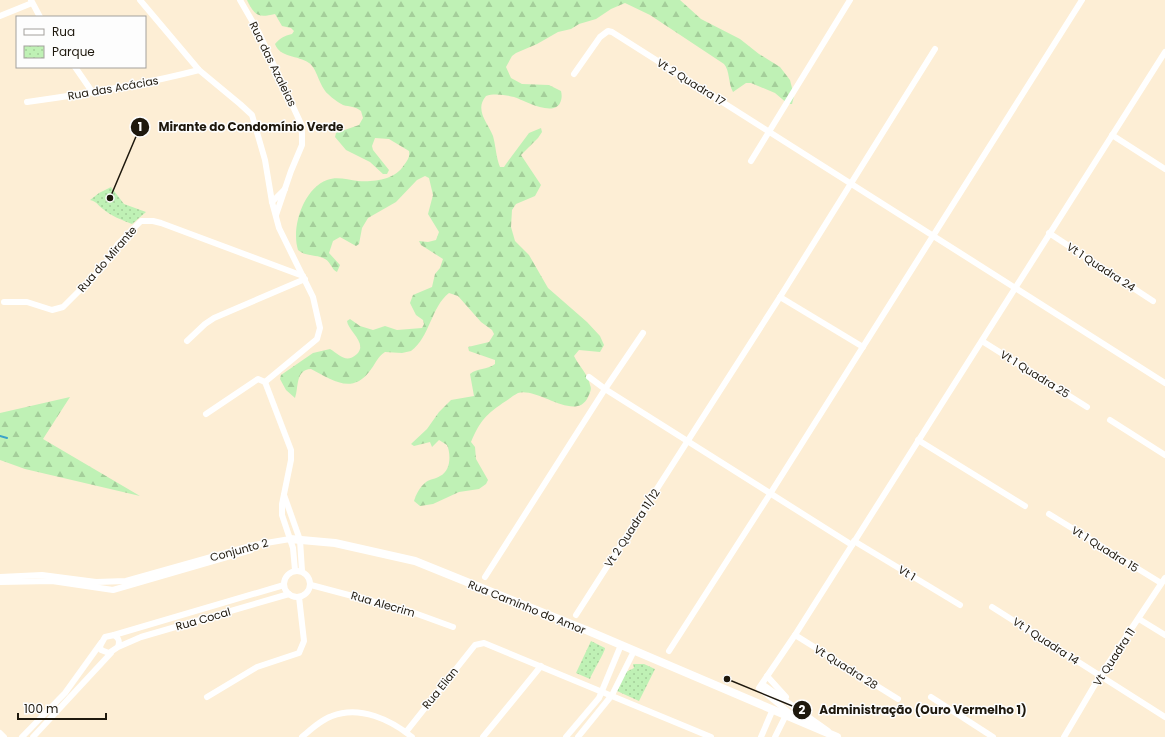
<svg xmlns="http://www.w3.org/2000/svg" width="1165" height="737" font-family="Poppins,sans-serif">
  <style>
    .forest { fill: url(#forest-firs) }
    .park { fill: url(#park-dots) }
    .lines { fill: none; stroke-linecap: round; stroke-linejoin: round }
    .stream { stroke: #3ba2c9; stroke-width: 2 }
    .minor { stroke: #fff; stroke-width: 6 }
    .tertiary { stroke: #fff; stroke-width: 8 }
    .labels { text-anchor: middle; stroke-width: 3; stroke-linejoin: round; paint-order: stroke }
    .street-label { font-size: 11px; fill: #1e180d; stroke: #fdfdfd }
    .leader { fill: none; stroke: #1e180d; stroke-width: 1.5 }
    .callout-dot { fill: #1e180d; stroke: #fdfdfd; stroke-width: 1.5 }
    .mark-label { font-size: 12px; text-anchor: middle; font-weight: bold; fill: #fff }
    .callout-label { font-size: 12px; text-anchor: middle; font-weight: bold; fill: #1e180d; stroke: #fdfdfd; stroke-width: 3; stroke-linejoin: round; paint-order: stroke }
  </style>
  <defs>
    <pattern id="forest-firs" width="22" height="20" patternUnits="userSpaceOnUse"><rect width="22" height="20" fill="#bff1b5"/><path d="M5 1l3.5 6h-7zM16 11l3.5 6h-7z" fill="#a4ce9a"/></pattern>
    <pattern id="park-dots" width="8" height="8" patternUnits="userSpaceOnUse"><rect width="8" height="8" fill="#bff1b5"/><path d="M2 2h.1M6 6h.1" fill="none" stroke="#a4ce9a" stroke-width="1.8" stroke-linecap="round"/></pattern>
  </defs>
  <rect width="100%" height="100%" fill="#fdeed5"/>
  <!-- forest -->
  <g class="forest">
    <path d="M247,0H680L701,19L740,39L759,54L780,67L790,80L794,96L792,104H788L775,93L751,83H746L733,92C728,83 730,71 724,64L650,15L625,3L611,9L596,19L579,24L571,29L558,32L537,44L516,53L512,56L506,67L511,78L522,84L549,85L561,91C562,95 562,99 560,103C553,117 523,100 514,97C506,95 494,93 486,96C474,110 488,123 493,136C496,147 496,157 500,167H504L506,164L529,133L541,128L542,132L538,138L521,155L541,185L535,196L516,204L512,210L511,227L515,241L529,255L548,288L587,322L600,336L604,345L600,352L579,350L574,356C579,366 588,374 590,385C592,389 590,393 588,397C576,423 538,387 518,393C514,395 509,399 506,401C486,414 480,421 471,442L475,447L476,459L488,480L486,484L479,489L459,492L433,504L420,506L414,501C416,494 420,487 426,482C430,479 436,479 440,476C451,471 451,454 447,445L439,440L432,447L430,442L414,446L411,444L427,429L439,412L451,400L474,396L470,374C477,368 487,370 495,364V360L469,351L468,347L489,342L494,334L492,330L481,322L458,296L449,293C431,307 430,337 411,351L402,353L385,352C377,357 375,365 369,372C351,395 331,379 311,369C295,370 299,387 295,398L286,390L280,379L281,375L313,353L330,349C340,355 346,364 357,354C368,343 348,331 347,321L350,319L360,326L373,330L385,326L397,330L422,328L424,324L423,320L416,315L410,303L413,295L432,287L435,274L440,268L443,259L421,245L419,241L428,242L436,240L439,232L428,214L433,195L429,178L425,176L417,180L396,202L368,218L362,228L359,244L356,246L340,237L333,241L329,253L340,265L337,272C331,269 331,262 325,259C316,254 306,257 298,250C291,228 303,189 327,180C337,176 348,180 358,181C374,182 395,180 404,165C408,160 410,157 409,151L389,139L375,138L372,146L373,150L389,170L387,174H383L370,162L346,150L335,137L336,133L359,125L363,118L361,111C355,106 350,107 343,105C339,103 332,98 328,94C319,86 317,68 309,63C298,55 280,58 275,44C280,38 284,36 292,34L294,31L291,28L282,26L275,14C258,18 255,16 247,0Z"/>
    <polygon points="70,397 43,439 140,496 25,469 0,460 0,413"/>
  </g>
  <!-- park -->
  <g class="park">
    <path d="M111,187L124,204L146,212L132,224C122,220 111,216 103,209C97,205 98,202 90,200L99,193Z"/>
    <path d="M591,641L605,648C605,652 592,673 590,679L576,673Z"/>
    <polygon points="633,664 644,664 655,669 639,701 617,691 626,672 634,668"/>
  </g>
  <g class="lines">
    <!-- stream -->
    <polyline class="stream" points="0,436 7,438"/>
    <!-- minor -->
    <g class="minor">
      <polyline points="31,0 40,17"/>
      <polyline points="140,0 199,70 240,104 252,115 265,160 272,202 279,228 313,297 320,328 317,339 265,382"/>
      <polyline points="240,0 259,33 302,126 302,145 291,171 276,215"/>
      <polyline points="0,16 32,3"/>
      <polyline points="75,67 93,93"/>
      <polyline points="574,74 600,37 608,31 612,32 1165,383"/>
      <path d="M27,102C85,94 142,85 199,70"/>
      <polyline points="1112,135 1165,169"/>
      <polyline points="751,161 850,0"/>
      <polyline points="272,202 285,189"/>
      <polyline points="1049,233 1153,301"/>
      <polyline points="780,297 863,347"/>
      <polyline points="4,302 27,302 52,310 63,307 103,267 118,244 141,221 153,221 161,223 303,276"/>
      <polyline points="187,341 205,324 214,318 305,279"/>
      <polyline points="982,341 1087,407"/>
      <polyline points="589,377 605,389 852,545"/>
      <polyline points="265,382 291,450 291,460 282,504 282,515 293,548 295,570"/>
      <polyline points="206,414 258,379 265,382"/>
      <polyline points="1110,420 1165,455"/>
      <polyline points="918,440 1025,506"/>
      <polyline points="284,495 300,540 302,571"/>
      <polyline points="1049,514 1161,583"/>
      <polyline points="854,541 960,605"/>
      <circle cx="297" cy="584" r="13"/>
      <polyline points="0,577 42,575 96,582 126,581 254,545 290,539"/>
      <polyline points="485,577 605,389 643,333"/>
      <polyline points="0,582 52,581 113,590 251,550"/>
      <polyline points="311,585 409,611 453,627"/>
      <polyline points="992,607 1165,717"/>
      <polyline points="576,615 780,297 935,49"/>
      <polyline points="1139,619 1165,635"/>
      <polyline points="114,635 284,585"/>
      <polyline points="795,635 898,699"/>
      <path d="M118,647C120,641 119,638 114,635L105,637L100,646L101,650L109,653L118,647L141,637L289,594"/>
      <polyline points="669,651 770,494 1082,0"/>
      <polyline points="767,676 786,697"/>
      <polyline points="762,684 828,731"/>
      <polyline points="207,697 257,667 299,653 304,641 299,597"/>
      <polyline points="931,697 993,737"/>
      <polyline points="792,715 759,688 795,635 1165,52"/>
      <polyline points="406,732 475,645 484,643 711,737"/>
      <polyline points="0,733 4,737"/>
      <polyline points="22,737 65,693 101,643"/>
      <polyline points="33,737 111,653"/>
      <path d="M302,737C311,729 321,720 332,716C360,705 391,720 412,737"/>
      <polyline points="483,737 541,666"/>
      <polyline points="566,737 599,698 621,645"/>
      <polyline points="578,737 612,695 634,651"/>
      <polyline points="761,737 773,709"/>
      <polyline points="775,737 786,715"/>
      <polyline points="1064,737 1100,676 1165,578"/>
    </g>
    <!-- tertiary -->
    <polyline class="tertiary" points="290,539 335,543 415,561 586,630 837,737"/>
  </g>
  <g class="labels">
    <!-- street labels -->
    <g class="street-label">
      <text transform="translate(273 64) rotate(64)" y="4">Rua das Azaleias</text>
      <text transform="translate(691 82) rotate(32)" y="4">Vt 2 Quadra 17</text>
      <text transform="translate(113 88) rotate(-10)" y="4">Rua das Acácias</text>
      <text transform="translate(107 259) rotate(-49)" y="4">Rua do Mirante</text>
      <text transform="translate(1101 267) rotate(33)" y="4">Vt 1 Quadra 24</text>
      <text transform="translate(1035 374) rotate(32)" y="4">Vt 1 Quadra 25</text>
      <text transform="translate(632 528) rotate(-57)" y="4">Vt 2 Quadra 11/12</text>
      <text transform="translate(1105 549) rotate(32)" y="4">Vt 1 Quadra 15</text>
      <text transform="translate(239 550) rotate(-15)" y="4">Conjunto 2</text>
      <text transform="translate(907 573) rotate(31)" y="4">Vt 1</text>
      <text transform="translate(383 604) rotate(16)" y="4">Rua Alecrim</text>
      <text transform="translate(527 607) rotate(22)" y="4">Rua Caminho do Amor</text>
      <text transform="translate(203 619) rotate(-16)" y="4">Rua Cocal</text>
      <text transform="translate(1046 641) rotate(33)" y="4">Vt 1 Quadra 14</text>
      <text transform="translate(1114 657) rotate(-57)" y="4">Vt Quadra 11</text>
      <text transform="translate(846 667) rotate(32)" y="4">Vt Quadra 28</text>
      <text transform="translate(440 688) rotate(-51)" y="4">Rua Elian</text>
    </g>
  </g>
  <!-- callouts -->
  <path class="leader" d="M110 198L140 127M727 679L802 710"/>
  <g class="callout-dot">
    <circle cx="110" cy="198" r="4"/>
    <circle cx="727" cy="679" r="4"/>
    <circle cx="140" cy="127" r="10"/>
    <circle cx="802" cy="710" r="10"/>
  </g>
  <g class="mark-label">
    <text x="140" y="131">1</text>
    <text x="802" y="714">2</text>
  </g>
  <g class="callout-label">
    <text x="251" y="131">Mirante do Condomínio Verde</text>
    <text x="923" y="714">Administração (Ouro Vermelho 1)</text>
  </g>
  <!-- legend -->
  <rect x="16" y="16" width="130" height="52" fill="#fdfdfd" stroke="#a4a19d"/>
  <rect x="24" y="29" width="20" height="6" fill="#ffffff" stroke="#a4a19d"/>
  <text x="52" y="36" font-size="12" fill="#1e180d">Rua</text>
  <rect x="24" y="46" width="20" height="12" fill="url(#park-dots)" stroke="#a4a19d"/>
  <text x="52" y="56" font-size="12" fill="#1e180d">Parque</text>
  <!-- scale -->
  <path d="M18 713v6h88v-6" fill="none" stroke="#1e180d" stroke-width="2"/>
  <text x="24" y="713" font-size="12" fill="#1e180d" stroke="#fdfdfd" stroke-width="3" paint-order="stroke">100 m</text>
</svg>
